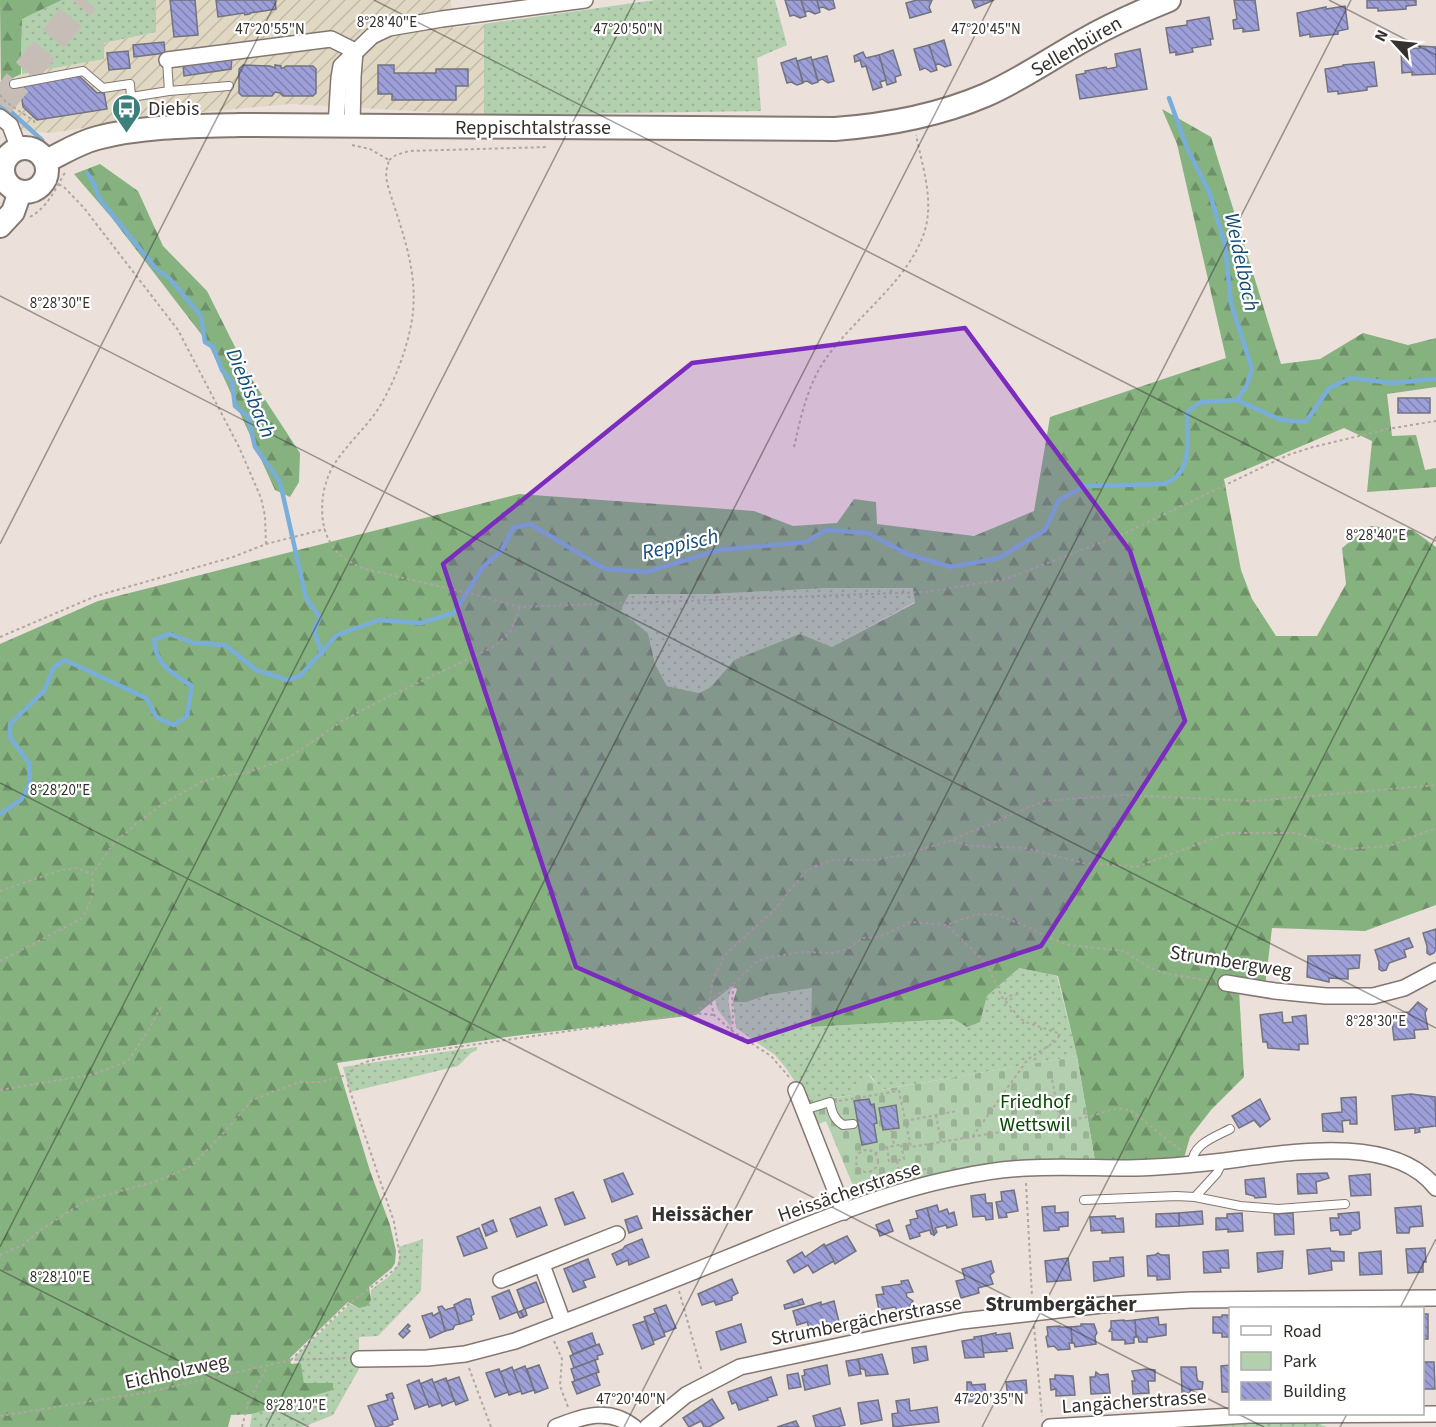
<svg xmlns="http://www.w3.org/2000/svg" width="1436" height="1427" font-family="'Source Sans 3',sans-serif">
  <style>
    .industrial { fill: url(#industrial-furrows) }
    .green { fill: url(#green-dots) }
    .forest { fill: url(#forest-firs); fill-rule: evenodd }
    .cemetery { fill: url(#cemetery-stones) }
    .lines { fill: none; stroke-linecap: round; stroke-linejoin: round }
    .stream { stroke: #7aaeda; stroke-width: 4.5 }
    .building { fill: url(#building-back-hatch); stroke: #72737d; stroke-width: 1.5 }
    .highway-tunnel { stroke: #c7bdb7; stroke-width: 28; stroke-dasharray: 28 14; stroke-linecap: butt }
    .lane-casing { stroke: #827771; stroke-width: 10 }
    .street-casing { stroke: #827771; stroke-width: 18 }
    .secondary-casing { stroke: #827771; stroke-width: 26 }
    .path { stroke: #b0a7a2; stroke-width: 2; stroke-dasharray: 3 3; stroke-linecap: butt }
    .lane { stroke: #fff; stroke-width: 8 }
    .street { stroke: #fff; stroke-width: 15 }
    .secondary { stroke: #fff; stroke-width: 22 }
    .marked { fill: #7b2cbf; fill-opacity: 0.2; stroke: #7b2cbf; stroke-width: 4.5; stroke-linejoin: round }
    .ticks { fill: none; stroke: #34302d; stroke-width: 1.5; stroke-opacity: 0.45 }
    .labels { text-anchor: middle; stroke-width: 4.5; stroke-linejoin: round; paint-order: stroke }
    .street-label { font-size: 20px; fill: #34302d; stroke: #fff }
    .poi-label { font-size: 20px; fill: #34302d; stroke: #fff; text-anchor: start }
    .park-label { font-size: 20px; fill: #074801; stroke: #fff }
    .water-label { font-size: 21px; font-style: italic; fill: #104c76; stroke: #fff }
    .neighbourhood-label { font-size: 21px; font-weight: bold; fill: #34302d; stroke: #fff }
    .ticks-label { font-size: 15px; text-anchor: middle; fill: #34302d; stroke: #fff; stroke-width: 4.5; stroke-linejoin: round; paint-order: stroke }
  </style>
  <defs>
    <pattern id="industrial-furrows" width="10" height="10" patternUnits="userSpaceOnUse" patternTransform="scale(1.5)"><rect width="10" height="10" fill="#e1d8c3"/><path d="M-1 1l2-2M0 10L10 0M9 11l2-2" fill="none" stroke="#c2baa8"/></pattern>
    <pattern id="green-dots" width="8" height="8" patternUnits="userSpaceOnUse" patternTransform="scale(1.5)"><rect width="8" height="8" fill="#b2cfae"/><path d="M2 2h.1M6 6h.1" fill="none" stroke="#9ab296" stroke-width="1.8" stroke-linecap="round"/></pattern>
    <pattern id="forest-firs" width="22" height="20" patternUnits="userSpaceOnUse" patternTransform="scale(1.5)"><rect width="22" height="20" fill="#86b280"/><path d="M5 1l3.5 6h-7zM16 11l3.5 6h-7z" fill="#6e9169"/></pattern>
    <pattern id="cemetery-stones" width="16" height="16" patternUnits="userSpaceOnUse" patternTransform="scale(1.5)"><rect width="16" height="16" fill="#b2cfae"/><path d="M2 7V4a2 2 0 0 1 4 0v3zM10 15v-3a2 2 0 0 1 4 0v3z" fill="#9ab296"/></pattern>
    <pattern id="building-back-hatch" width="6" height="6" patternUnits="userSpaceOnUse" patternTransform="scale(1.5)"><rect width="6" height="6" fill="#9d9fd9"/><path d="M-1 5l2 2M0 0l6 6M5-1l2 2" fill="none" stroke="#8182b0"/></pattern>
  </defs>
  <rect width="100%" height="100%" fill="#ece0da"/>
  <!-- industrial -->
  <polygon class="industrial" points="156,0 451,0 453,28 484,24 484,115 290,104 170,115 50,133 2,129 0,131 0,92 21,74 104,59 104,43 156,32"/>
  <!-- green -->
  <g class="green">
    <polygon points="62,0 156,0 156,32 104,43 104,59 22,74 22,19"/>
    <polygon points="655,0 775,0 787,45 757,58 761,111 484,115 484,24"/>
    <polygon points="829,588 914,588 915,602 832,647 800,635 734,660 711,687 699,693 667,686 655,664 648,633 619,611 628,594 711,594"/>
    <path d="M1019,968L1057,976L1077,1056L880,1090L872,1077L868,1074C861,1077 852,1088 852,1095L813,1101L807,1100L786,1068L775,1055L736,1028L733,1002H747L767,995L812,988V1027L954,1019L980,1022L987,996Z"/>
    <path d="M730,986H733C723,1007 734,1010 731,1027L718,1010L715,999Z"/>
    <polygon points="477,1047 477,1050 471,1053 458,1066 350,1092 343,1067"/>
    <path d="M423,1239L421,1291L378,1336L359,1337V1369L333,1415L303,1427H250L252,1414L333,1390V1383H304L301,1363L294,1358L350,1304L359,1308L371,1300V1290C388,1276 402,1272 399,1247Z"/>
    <polygon points="1321,1422 1321,1425 1327,1427 1148,1427"/>
  </g>
  <!-- forest -->
  <g class="forest">
    <polygon points="0,0 62,0 22,19 21,74 1,84"/>
    <path d="M1162,109L1211,137L1281,364L1320,359L1363,333L1408,345L1436,338V387L1387,394L1392,436L1416,435L1425,470L1436,468V487L1367,492L1372,441L1344,428L1224,479L1241,570L1252,599L1276,636H1317L1346,584L1342,548L1370,526L1413,530L1436,547V905L1365,931L1272,928L1265,986L1239,990L1244,1077L1211,1110L1190,1137L1184,1158L1095,1161L1077,1056L1058,976L1019,968L987,996L980,1022L967,1027L954,1019L811,1027L812,988L767,995L747,1002H733L737,989L732,986L696,1015L514,1036L337,1063L370,1171L390,1225L396,1251L395,1263L392,1268L369,1287L371,1300L367,1306L359,1308L348,1302L290,1358L291,1364L301,1363L304,1383H333V1390L252,1414L231,1415L228,1427H0V644L98,601L519,494L754,511L793,526L837,523L854,499L876,502L877,524L974,536L1034,511L1050,417L1226,358L1177,144ZM829,588H913L915,603L832,647L800,634L734,660L711,687L699,693L667,686L655,664L648,633L620,611L629,594H711Z"/>
    <polygon points="100,164 138,191 163,246 207,291 249,375 300,453 299,482 290,497 275,490 208,343 111,217 74,174"/>
  </g>
  <!-- cemetery -->
  <path class="cemetery" d="M1077,1056L1095,1161C1047,1164 998,1162 951,1170C921,1176 892,1187 863,1197L859,1195L854,1188L826,1121L816,1125L807,1100H824L852,1095C852,1088 861,1076 868,1074L881,1090Z"/>
  <g class="lines">
    <!-- stream -->
    <g class="stream">
      <polyline points="1169,98 1187,148 1210,194 1225,245 1231,303 1252,369 1247,385 1237,400"/>
      <polyline points="0,107 11,112 42,140"/>
      <polyline points="87,173 94,184 99,198 157,270 169,278 201,316 205,342 213,347 222,370 232,382 235,406 248,417 255,447 280,482 306,598 320,617 314,630 322,654"/>
      <path d="M0,814L21,800L30,784L29,763L10,737V724L44,691L54,667L65,660L146,698L157,718L174,725L187,716L192,686C172,673 156,666 154,640L169,634L194,643L225,645L256,670L287,680L300,676L337,635L379,620L421,623L454,613L483,567L502,550L513,528L530,524L605,569L646,572L719,550L806,542L826,530L868,533L907,554L951,567L999,558L1045,530L1059,500L1085,486L1164,484C1194,473 1187,440 1187,412L1201,402L1237,400L1281,420L1306,422L1329,388L1351,378L1392,383L1436,379"/>
    </g>
  </g>
  <!-- building -->
  <g class="building">
    <polygon points="170,0 195,0 198,35 174,37"/>
    <polygon points="216,0 275,0 276,9 250,13 250,14 245,15 244,13 218,17"/>
    <polygon points="785,0 801,0 806,16 800,18 794,15 790,16"/>
    <polygon points="801,0 817,0 820,12 815,14 809,11 805,12"/>
    <polygon points="817,0 833,0 835,8 829,10 823,7 819,8"/>
    <polygon points="917,0 932,0 929,7 931,12 910,18 906,3"/>
    <polygon points="972,0 994,0 975,8"/>
    <polygon points="1234,0 1255,0 1259,30 1243,32 1243,28 1234,29 1233,20 1237,19"/>
    <polygon points="1367,0 1416,0 1416,5 1406,6 1406,9 1378,11 1378,8 1367,8"/>
    <polygon points="1345,6 1348,29 1338,31 1338,34 1310,37 1310,34 1300,36 1297,13 1326,7 1326,9"/>
    <polygon points="1209,17 1213,39 1210,39 1211,45 1192,48 1193,52 1176,55 1176,52 1170,53 1166,28 1187,25 1187,21"/>
    <polygon points="944,40 951,65 945,67 939,64 935,65 929,45"/>
    <polygon points="164,42 165,53 134,57 133,45"/>
    <polygon points="929,45 937,70 931,72 925,68 920,70 914,49"/>
    <polygon points="1419,46 1436,47 1436,74 1412,75 1412,72 1402,73 1401,49 1420,48"/>
    <polygon points="1140,49 1147,89 1080,99 1076,75 1086,73 1085,71 1106,67 1107,69 1117,67 1115,54"/>
    <polygon points="893,50 901,75 895,77 896,82 887,85 879,55"/>
    <polygon points="128,51 130,68 109,70 107,53"/>
    <polygon points="863,52 866,58 879,55 886,80 880,82 882,87 873,90 866,66 862,67 860,60 855,62 854,56"/>
    <polygon points="827,56 834,81 828,83 822,79 818,81 812,60"/>
    <polygon points="232,57 231,69 184,76 183,64"/>
    <polygon points="811,57 818,82 812,84 807,81 803,82 797,61"/>
    <polygon points="796,58 803,83 797,85 791,82 787,83 781,63"/>
    <polygon points="1374,62 1377,86 1367,87 1367,90 1338,94 1338,91 1328,92 1325,69 1343,66 1343,65"/>
    <polygon points="243,65 270,66 275,68 275,65 281,66 281,68 283,68 286,66 313,66 316,69 316,93 313,96 283,96 280,93 275,92 272,96 242,96 239,93 239,69"/>
    <polygon points="378,65 394,65 394,73 436,73 436,69 468,69 468,86 456,86 456,100 392,100 392,94 378,94"/>
    <polygon points="79,76 97,93 104,92 107,109 37,120 23,107 20,85"/>
    <rect x="1398" y="398" width="32" height="15"/>
    <polygon points="1436,929 1436,949 1434,953 1430,955 1427,953 1427,946 1423,933"/>
    <polygon points="1409,938 1413,947 1404,950 1406,957 1389,963 1386,970 1382,971 1379,969 1379,962 1375,950"/>
    <polygon points="1360,955 1359,968 1348,969 1348,979 1329,978 1329,982 1307,977 1308,956"/>
    <polygon points="1418,1002 1427,1009 1425,1013 1428,1029 1414,1030 1415,1038 1394,1040 1392,1021 1394,1021 1394,1014 1409,1012"/>
    <polygon points="1282,1012 1283,1023 1293,1022 1292,1017 1306,1015 1308,1044 1299,1044 1299,1050 1268,1048 1267,1042 1263,1042 1260,1015"/>
    <polygon points="1411,1094 1435,1097 1436,1126 1419,1128 1420,1132 1415,1133 1415,1128 1395,1130 1392,1096"/>
    <polygon points="1356,1097 1357,1124 1350,1124 1350,1120 1342,1121 1343,1132 1323,1131 1322,1114 1342,1112 1341,1098"/>
    <polygon points="869,1099 871,1105 874,1104 877,1123 874,1124 877,1142 862,1145 854,1101"/>
    <polygon points="1260,1099 1270,1119 1260,1127 1254,1120 1239,1128 1232,1116"/>
    <polygon points="896,1105 899,1128 883,1130 879,1108"/>
    <polygon points="623,1173 633,1194 612,1202 604,1180"/>
    <polygon points="1327,1173 1329,1178 1316,1182 1317,1193 1298,1194 1297,1174"/>
    <polygon points="1370,1174 1371,1195 1351,1196 1349,1176"/>
    <polygon points="1264,1178 1266,1197 1255,1198 1254,1196 1246,1194 1245,1180"/>
    <polygon points="1014,1190 1018,1211 1006,1213 1007,1217 999,1218 996,1202 1002,1201 1001,1192"/>
    <polygon points="573,1192 585,1218 565,1225 555,1199"/>
    <polygon points="985,1194 986,1203 992,1203 993,1219 986,1220 985,1216 973,1217 971,1196"/>
    <polygon points="937,1205 939,1212 947,1209 949,1214 954,1212 957,1225 947,1228 946,1225 935,1228 937,1232 934,1235 927,1208"/>
    <polygon points="1055,1206 1055,1213 1068,1212 1068,1226 1059,1227 1059,1230 1044,1231 1042,1207"/>
    <polygon points="1421,1206 1423,1226 1410,1227 1409,1233 1397,1233 1395,1208"/>
    <polygon points="540,1207 547,1225 517,1237 510,1219"/>
    <polygon points="927,1208 934,1235 931,1234 930,1230 919,1233 920,1236 910,1239 906,1226 911,1224 910,1220 918,1218 916,1211"/>
    <polygon points="1202,1211 1203,1224 1179,1226 1179,1213"/>
    <polygon points="1359,1212 1360,1228 1357,1230 1351,1231 1351,1234 1340,1235 1339,1230 1331,1231 1330,1218 1339,1218 1338,1214"/>
    <polygon points="1179,1213 1179,1226 1156,1227 1156,1214"/>
    <polygon points="1242,1213 1243,1231 1228,1232 1228,1229 1216,1230 1216,1218 1227,1218 1227,1214"/>
    <polygon points="1293,1213 1294,1234 1275,1235 1274,1214"/>
    <polygon points="637,1216 642,1228 629,1233 625,1220"/>
    <polygon points="1115,1216 1116,1219 1123,1218 1124,1232 1102,1233 1102,1230 1091,1231 1090,1217"/>
    <polygon points="493,1220 497,1231 486,1236 482,1225"/>
    <polygon points="889,1220 893,1231 880,1236 876,1225"/>
    <polygon points="479,1228 487,1248 464,1256 457,1237"/>
    <polygon points="847,1236 856,1251 835,1264 825,1246"/>
    <polygon points="642,1239 649,1257 629,1265 628,1260 617,1265 612,1254 623,1249 625,1246"/>
    <polygon points="824,1244 834,1261 813,1273 808,1265 794,1273 787,1261 802,1252 805,1257"/>
    <polygon points="1330,1248 1331,1251 1344,1252 1344,1261 1331,1261 1332,1270 1309,1274 1307,1250"/>
    <polygon points="1425,1248 1426,1262 1423,1262 1423,1272 1408,1273 1406,1249"/>
    <polygon points="1228,1250 1229,1268 1220,1268 1221,1272 1204,1273 1203,1252"/>
    <polygon points="1283,1251 1282,1268 1258,1272 1257,1253"/>
    <polygon points="1381,1251 1382,1274 1360,1275 1359,1253"/>
    <polygon points="1158,1253 1161,1255 1169,1255 1170,1279 1157,1280 1157,1276 1148,1276 1147,1256 1155,1255"/>
    <polygon points="1123,1257 1124,1276 1094,1281 1093,1262 1110,1261 1110,1258"/>
    <polygon points="1068,1258 1071,1280 1047,1282 1045,1261"/>
    <polygon points="588,1259 595,1277 583,1281 586,1287 573,1292 564,1269"/>
    <polygon points="991,1261 994,1272 990,1275 993,1284 978,1288 979,1293 961,1298 956,1281 965,1279 962,1269"/>
    <polygon points="732,1279 738,1293 732,1296 732,1300 716,1305 714,1301 702,1305 698,1294"/>
    <polygon points="908,1280 913,1292 906,1293 907,1297 913,1301 907,1310 898,1311 895,1307 879,1310 876,1295 884,1294 882,1287 902,1284 901,1281"/>
    <polygon points="536,1282 544,1302 525,1309 527,1315 523,1317 521,1311 524,1309 517,1290"/>
    <polygon points="509,1290 518,1312 521,1311 523,1317 520,1318 517,1312 500,1319 492,1297"/>
    <polygon points="466,1299 470,1299 474,1314 471,1316 472,1320 460,1324 454,1305"/>
    <polygon points="802,1299 804,1304 785,1309 784,1305"/>
    <polygon points="834,1301 839,1322 810,1330 807,1322 797,1325 793,1311 821,1302 821,1305"/>
    <polygon points="666,1305 676,1328 663,1333 654,1309"/>
    <polygon points="442,1306 445,1310 455,1307 460,1324 455,1325 453,1329 445,1331 438,1307"/>
    <polygon points="440,1312 445,1331 430,1338 422,1316 432,1313 433,1316"/>
    <polygon points="656,1313 665,1336 653,1341 644,1317"/>
    <rect x="1422" y="1314" width="6" height="25"/>
    <polygon points="1222,1315 1230,1315 1230,1337 1222,1337 1222,1333 1213,1333 1213,1317 1222,1317"/>
    <polygon points="1158,1317 1159,1325 1166,1324 1166,1335 1147,1338 1147,1342 1139,1342 1138,1337 1136,1337 1135,1320"/>
    <polygon points="1124,1320 1124,1321 1135,1320 1136,1337 1134,1337 1134,1343 1125,1344 1125,1340 1112,1340 1112,1332 1109,1331 1111,1328 1111,1321"/>
    <polygon points="645,1321 654,1344 642,1349 633,1325"/>
    <polygon points="408,1324 410,1326 407,1329 410,1331 403,1338 399,1334"/>
    <polygon points="741,1324 746,1342 721,1350 716,1332"/>
    <polygon points="1081,1324 1094,1324 1097,1333 1095,1336 1096,1344 1075,1347 1074,1343 1072,1343 1071,1327 1081,1326"/>
    <polygon points="1060,1326 1060,1327 1071,1327 1072,1343 1069,1343 1070,1349 1058,1350 1054,1346 1048,1347 1046,1337 1048,1335 1047,1327"/>
    <polygon points="592,1333 596,1345 573,1354 568,1342"/>
    <polygon points="996,1333 996,1335 1010,1333 1013,1348 1006,1349 1007,1351 983,1353 981,1336"/>
    <polygon points="981,1336 984,1357 965,1358 962,1341 975,1339 974,1337"/>
    <polygon points="599,1344 603,1354 597,1356 598,1359 574,1368 570,1356"/>
    <polygon points="926,1346 928,1360 914,1363 912,1348"/>
    <polygon points="882,1354 888,1374 866,1376 865,1370 860,1368 858,1359"/>
    <polygon points="858,1359 861,1374 849,1376 846,1361"/>
    <polygon points="595,1360 599,1372 575,1381 571,1369"/>
    <polygon points="1422,1362 1434,1362 1435,1389 1422,1389"/>
    <polygon points="539,1365 548,1388 535,1393 527,1369"/>
    <polygon points="827,1365 830,1384 805,1390 802,1376 805,1375 804,1370"/>
    <polygon points="1230,1365 1230,1392 1222,1392 1221,1366"/>
    <polygon points="525,1366 534,1390 522,1394 513,1371"/>
    <polygon points="512,1367 521,1391 509,1395 500,1372"/>
    <polygon points="1181,1367 1196,1367 1197,1378 1198,1381 1203,1382 1202,1389 1190,1390 1190,1393 1182,1393"/>
    <polygon points="499,1369 508,1392 495,1397 486,1373"/>
    <polygon points="1146,1369 1155,1370 1155,1381 1148,1381 1149,1393 1133,1394 1132,1381 1135,1381 1132,1371"/>
    <polygon points="1096,1372 1100,1375 1108,1374 1110,1393 1091,1394 1090,1377 1095,1377"/>
    <polygon points="596,1373 600,1385 577,1394 572,1382"/>
    <polygon points="798,1373 801,1387 789,1389 787,1375"/>
    <polygon points="1055,1375 1073,1376 1075,1395 1056,1396 1056,1389 1051,1390 1050,1379 1055,1379"/>
    <polygon points="459,1377 468,1400 456,1405 447,1381"/>
    <polygon points="771,1377 777,1395 767,1398 768,1400 739,1410 736,1402 732,1404 728,1392"/>
    <polygon points="446,1378 454,1401 442,1406 433,1383"/>
    <polygon points="432,1379 441,1403 429,1407 420,1384"/>
    <polygon points="419,1380 428,1404 415,1409 407,1385"/>
    <polygon points="1026,1380 1027,1393 1019,1393 1019,1397 1008,1398 1006,1382"/>
    <polygon points="967,1382 971,1382 972,1385 985,1384 986,1396 977,1397 978,1401 967,1402"/>
    <polygon points="392,1393 394,1398 392,1399 398,1419 392,1421 393,1424 386,1427 376,1427 368,1406 388,1400 386,1395"/>
    <polygon points="712,1399 724,1418 709,1427 704,1427 701,1421 689,1427 683,1418"/>
    <polygon points="909,1399 910,1411 937,1407 939,1422 893,1427 892,1414 898,1413 896,1401"/>
    <polygon points="878,1400 882,1420 861,1424 858,1403"/>
    <polygon points="840,1408 845,1425 836,1427 816,1427 813,1416"/>
    <polygon points="796,1421 799,1427 777,1427"/>
  </g>
  <g class="lines">
    <!-- highway-tunnel -->
    <polyline class="highway-tunnel" points="0,104 85,0"/>
    <defs>
      <g id="lane">
        <polyline points="167,60 169,91 229,86"/>
        <polyline points="14,84 83,71 103,88 130,84 131,97 169,91"/>
        <path d="M804,1110L830,1102C832,1113 834,1119 843,1125L853,1124"/>
        <polyline points="1223,1161 1217,1173 1195,1197 1240,1206 1278,1209 1345,1204"/>
        <path d="M1192,1164C1192,1144 1215,1137 1230,1129"/>
        <polyline points="1084,1200 1176,1196 1195,1197"/>
      </g>
      <g id="street">
        <polyline points="167,60 331,39 355,51"/>
        <polyline points="0,117 10,125 19,149"/>
        <polyline points="336,126 339,78 341,66 372,36 389,28 442,19 585,0"/>
        <polyline points="352,126 353,77 355,51"/>
        <polyline points="1226,983 1275,991 1326,996 1373,996 1404,988 1436,971"/>
        <polyline points="796,1090 844,1212"/>
        <polyline points="542,1265 563,1322"/>
        <polyline points="501,1280 617,1234"/>
        <path d="M359,1359L427,1358L465,1354L515,1341C586,1314 657,1287 727,1258C799,1229 879,1193 955,1178C978,1173 1003,1169 1027,1168C1060,1166 1094,1168 1128,1168C1157,1168 1186,1165 1215,1162C1278,1155 1391,1130 1436,1188"/>
        <path d="M556,1427C583,1416 609,1407 634,1427"/>
        <polyline points="647,1427 686,1395 740,1367 890,1335 962,1321 1102,1305 1191,1300 1436,1298"/>
        <polyline points="1050,1427 1249,1415 1436,1414"/>
      </g>
      <g id="secondary">
        <circle cx="25" cy="170" r="22"/>
        <path d="M46,161C63,153 78,143 97,138C143,126 194,126 241,125L835,129C888,125 937,116 986,95C1020,80 1050,59 1082,41C1110,25 1139,12 1169,0"/>
        <polyline points="0,226 13,212 20,192"/>
      </g>
    </defs>
    <!-- lane casing -->
    <use href="#lane" class="lane-casing"/>
    <!-- street casing -->
    <use href="#street" class="street-casing"/>
    <!-- secondary casing -->
    <use href="#secondary" class="secondary-casing"/>
    <!-- path -->
    <g class="path">
      <polyline points="0,95 6,102 34,121 35,125"/>
      <path d="M352,145L370,149L389,160L386,172L387,183C402,233 422,277 410,330C404,357 394,382 380,406C367,427 348,443 335,463C321,484 317,520 330,542C337,556 351,563 365,569L481,596L520,607L925,592L1006,579L1123,534L1288,455L1313,447L1388,429L1436,421"/>
      <polyline points="389,160 396,155 409,151 548,147"/>
      <polyline points="48,179 64,187 84,208 178,330 239,447 261,498 265,516 266,544"/>
      <path d="M30,217C49,206 55,189 66,171"/>
      <path d="M794,447C801,416 808,383 827,357C856,316 910,280 925,230C934,199 922,165 916,135"/>
      <polyline points="0,637 96,596 233,557 266,544 325,529"/>
      <polyline points="953,841 971,846 1025,848 1083,863 1136,867 1228,833 1296,833 1346,849 1389,846 1436,828"/>
      <polyline points="0,891 61,870 77,868 92,874"/>
      <polyline points="948,926 986,963 1002,997 1019,1017 1025,1022 1058,1033 1059,1036 1056,1041 1028,1059 973,1136"/>
      <path d="M0,961L81,919C91,904 95,892 92,874L114,843L136,824L160,806L201,782L221,776L246,773L290,757L342,721L380,701L495,646L510,632L520,608"/>
      <polyline points="1005,1000 1009,996 1019,994"/>
      <polyline points="695,1013 710,999 735,983 755,963 765,958 801,952 835,953 849,948 863,938 879,937 911,922 947,925 977,914 998,915 1028,927 1054,940 1069,945 1124,951 1150,968 1168,974 1211,981"/>
      <path d="M731,1030C736,1015 729,999 735,983"/>
      <polyline points="1051,1074 1060,1122"/>
      <polyline points="789,1077 771,1056 731,1030 714,1015 710,999 713,979 725,955 775,909 804,873 813,867 832,860 873,860 904,855 952,840 1044,801 1122,795 1254,801 1436,785"/>
      <polyline points="0,1090 94,1074 128,1061 149,1029 162,1005"/>
      <path d="M839,1101L899,1091L911,1147L1088,1117C1105,1113 1117,1104 1133,1112L1180,1150"/>
      <polyline points="936,1115 941,1142"/>
      <polyline points="905,1121 957,1111"/>
      <polyline points="891,1129 894,1145"/>
      <polyline points="887,1147 889,1162 904,1159 901,1144"/>
      <circle cx="867" cy="1161" r="11"/>
      <polyline points="875,1154 882,1148 910,1143"/>
      <polyline points="897,1161 899,1171"/>
      <polyline points="1026,1183 1032,1297"/>
      <path d="M861,1188C886,1174 897,1171 926,1169"/>
      <polyline points="0,1255 23,1245 39,1231 85,1201 160,1180 191,1166 221,1136 252,1100 299,1082 320,1082 333,1079 349,1074 356,1066 369,1061 394,1056 695,1013 714,1015"/>
      <polyline points="679,1291 702,1372"/>
      <polyline points="1034,1326 1042,1416"/>
      <polyline points="554,1341 562,1359 560,1386 568,1407"/>
      <polyline points="291,1360 346,1306 394,1270 399,1265 400,1256 394,1222 348,1085 349,1075"/>
      <polyline points="469,1368 491,1427"/>
      <polyline points="0,1416 148,1392 291,1360 346,1358"/>
      <polyline points="242,1427 248,1403 268,1365"/>
    </g>
    <!-- lane -->
    <use href="#lane" class="lane"/>
    <!-- street -->
    <use href="#street" class="street"/>
    <!-- secondary -->
    <use href="#secondary" class="secondary"/>
  </g>
  <!-- marked area -->
  <path class="marked" d="M965,328L1130,551L1185,721L1041,946L748,1042L576,967L443,564L692,363Z"/>
  <!-- ticks -->
  <path class="ticks" d="M374,0L1436,541M1329,0L1436,55M0,296L1436,1028M0,544L277,0M0,783L1230,1410M0,1247L635,0M0,1270L309,1427M1400,1308L1436,1239M1238,1414L1264,1427M266,1427L993,0M624,1427L1351,0M982,1427L1436,536M1340,1427L1347,1414"/>
  <!-- icons -->
  <defs>
    <symbol id="bus-pin" viewBox="-11 -11 22 30"><path d="M0 17L-7.5 6A9.5 9.5 0 1 1 7.5 6Z" fill="#3a817b" stroke="#fff"/><path d="M-5-6H5V4H4V6H2V4H-2V6H-4V4H-5ZM-3.5-4V0h7V-4ZM-3.5 1.2v1.5H-2V1.2ZM2 1.2v1.5H3.5V1.2Z" fill="#fff"/></symbol>
  </defs>
  <g fill-rule="evenodd">
    <use href="#bus-pin" x="110" y="92" width="33" height="45"/>
  </g>
  <g class="labels">
    <!-- street labels -->
    <g class="street-label">
      <text transform="translate(1076 46) rotate(-30)" y="7">Sellenbüren</text>
      <text x="533" y="134">Reppischtalstrasse</text>
      <text transform="translate(1231 961) rotate(9)" y="7">Strumbergweg</text>
      <text transform="translate(849 1191) rotate(-19)" y="7">Heissächerstrasse</text>
      <text transform="translate(866 1320) rotate(-11)" y="7">Strumbergächerstrasse</text>
      <text transform="translate(176 1371) rotate(-12)" y="7">Eichholzweg</text>
      <text transform="translate(1134 1401) rotate(-4)" y="7">Langächerstrasse</text>
    </g>
    <!-- poi labels -->
    <g class="poi-label">
      <text x="148" y="115">Diebis</text>
    </g>
    <!-- park labels -->
    <g class="park-label">
      <text x="1035" y="1108">Friedhof<tspan x="1035" dy="23">Wettswil</tspan></text>
    </g>
    <!-- water labels -->
    <g class="water-label">
      <text transform="translate(1242 262) rotate(78)" y="7">Weidelbach</text>
      <text transform="translate(251 393) rotate(67)" y="7">Diebisbach</text>
      <text transform="translate(680 544) rotate(-13)" y="7">Reppisch</text>
    </g>
    <!-- neighbourhood labels -->
    <g class="neighbourhood-label">
      <text x="702" y="1221">Heissächer</text>
      <text x="1061" y="1311">Strumbergächer</text>
    </g>
  </g>
  <g class="ticks-label">
    <text x="387" y="27">8°28'40"E</text>
    <text x="270" y="34">47°20'55"N</text>
    <text x="628" y="34">47°20'50"N</text>
    <text x="986" y="34">47°20'45"N</text>
    <text x="60" y="308">8°28'30"E</text>
    <text x="1376" y="540">8°28'40"E</text>
    <text x="60" y="795">8°28'20"E</text>
    <text x="1376" y="1026">8°28'30"E</text>
    <text x="60" y="1282">8°28'10"E</text>
    <text x="631" y="1404">47°20'40"N</text>
    <text x="989" y="1404">47°20'35"N</text>
    <text x="296" y="1410">8°28'10"E</text>
  </g>
  <!-- legend -->
  <rect x="1229" y="1307" width="195" height="108" fill="#ffffff" stroke="#aeacab" stroke-width="1.5"/>
  <rect x="1241" y="1326" width="30" height="9" fill="#ffffff" stroke="#aeacab" stroke-width="1.5"/>
  <text x="1283" y="1337" font-size="18" fill="#34302d">Road</text>
  <rect x="1241" y="1352" width="30" height="18" fill="#b2cfae" stroke="#aeacab" stroke-width="1.5"/>
  <text x="1283" y="1367" font-size="18" fill="#34302d">Park</text>
  <rect x="1241" y="1382" width="30" height="18" fill="url(#building-back-hatch)" stroke="#aeacab" stroke-width="1.5"/>
  <text x="1283" y="1397" font-size="18" fill="#34302d">Building</text>
  <!-- north arrow -->
  <g transform="translate(1394 42) rotate(297)" stroke="#ffffff" stroke-width="4.5" paint-order="stroke">
  <path d="M0-4.5L10 22L0 15L-10 22Z" fill="#34302d"/>
  <text y="-9" font-size="16" font-weight="bold" text-anchor="middle" fill="#34302d">N</text>
  </g>
</svg>
